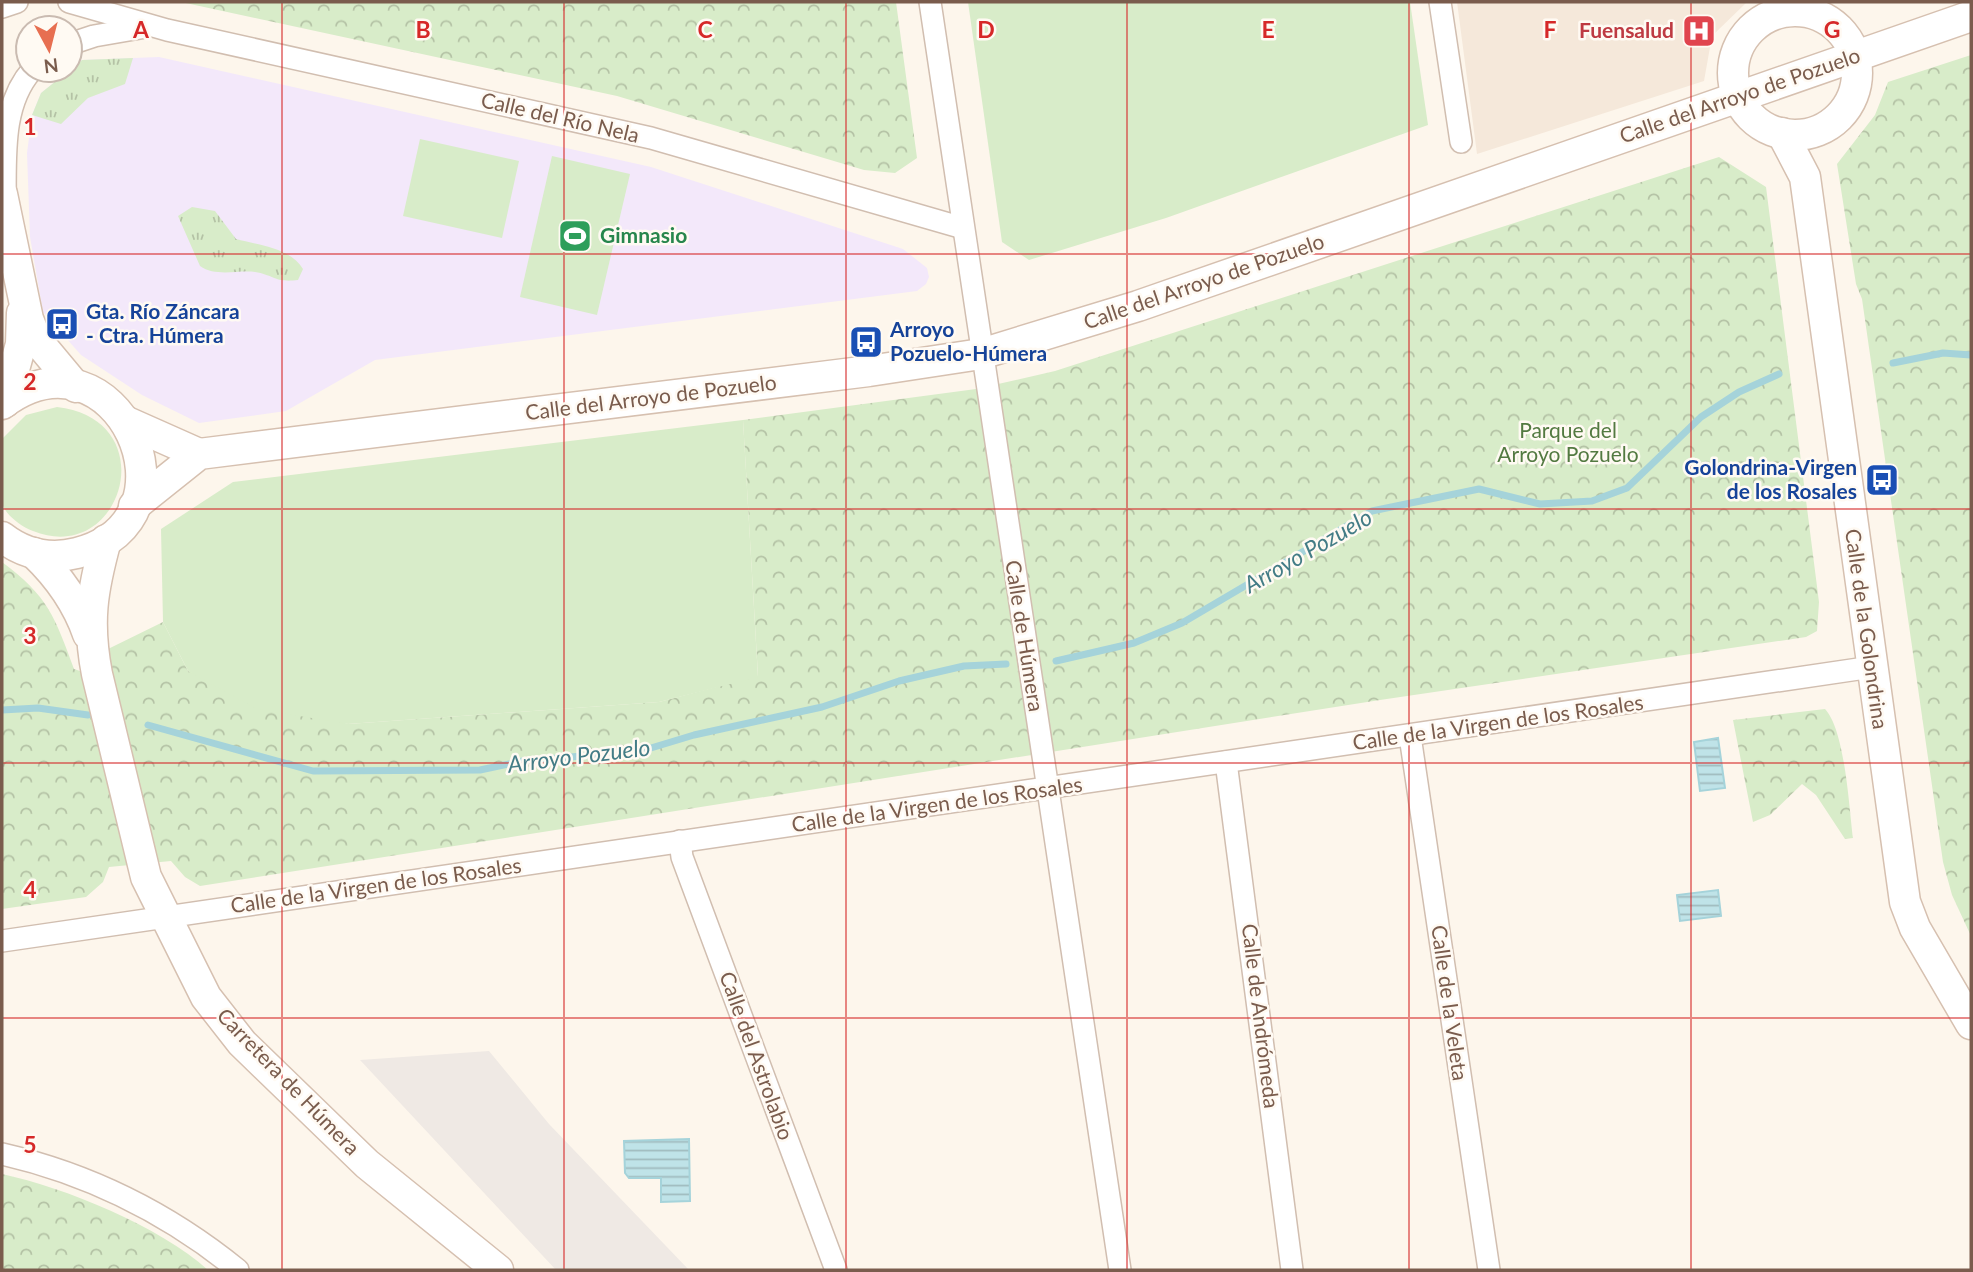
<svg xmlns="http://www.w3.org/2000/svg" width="1973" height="1272" font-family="Lato,sans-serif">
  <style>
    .residential { fill: #f5e8da }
    .industrial { fill: #efe9e4 }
    .education { fill: #f3e8fa }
    .grass { fill: url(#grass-tufts) }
    .forest { fill: url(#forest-crowns) }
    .garden { fill: #d8ecc9 }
    .water { fill: url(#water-rules); stroke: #a5d3da; stroke-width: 2 }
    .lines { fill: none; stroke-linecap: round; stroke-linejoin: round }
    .stream { stroke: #a5d3da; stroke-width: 7 }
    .street-casing { stroke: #d1beb0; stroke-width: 24 }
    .secondary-casing { stroke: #d6c0b0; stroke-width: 33 }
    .street { stroke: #fff; stroke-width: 21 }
    .secondary { stroke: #fff; stroke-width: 30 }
    .grid { fill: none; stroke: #d62828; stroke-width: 2; stroke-opacity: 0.55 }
    .labels { text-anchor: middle; stroke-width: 5; stroke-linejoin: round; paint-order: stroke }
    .health-label { font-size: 21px; font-weight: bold; fill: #be3a42; stroke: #fffaf3; text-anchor: end }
    .street-label { font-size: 21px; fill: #7a5c4d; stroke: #fffaf3 }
    .leisure-label { font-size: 21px; font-weight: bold; fill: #27864d; stroke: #fffaf3; text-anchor: start }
    .transit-label { font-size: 21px; font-weight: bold; fill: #164399; stroke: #fffaf3; text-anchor: start }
    .park-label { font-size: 21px; fill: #537a41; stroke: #fffaf3 }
    .water-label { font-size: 23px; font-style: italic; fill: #437c86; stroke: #fffaf3 }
    .grid-label { font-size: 23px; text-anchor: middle; font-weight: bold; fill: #d62828; stroke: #fffaf3; stroke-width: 5; stroke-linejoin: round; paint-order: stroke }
  </style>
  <defs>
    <pattern id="grass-tufts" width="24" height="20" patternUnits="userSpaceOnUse" patternTransform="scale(1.75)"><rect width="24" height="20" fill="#d8ecc9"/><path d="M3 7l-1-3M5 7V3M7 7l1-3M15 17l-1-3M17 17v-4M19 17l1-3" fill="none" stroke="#b4c2a5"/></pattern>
    <pattern id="forest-crowns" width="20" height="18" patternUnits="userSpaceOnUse" patternTransform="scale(1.75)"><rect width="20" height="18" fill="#d8ecc9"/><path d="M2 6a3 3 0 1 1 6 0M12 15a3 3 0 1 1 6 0" fill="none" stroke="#b4c2a5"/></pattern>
    <pattern id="water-rules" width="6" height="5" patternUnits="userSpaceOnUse" patternTransform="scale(1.75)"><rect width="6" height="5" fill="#bfe3e8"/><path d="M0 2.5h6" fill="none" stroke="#a0bbbe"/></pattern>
  </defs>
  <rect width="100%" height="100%" fill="#fdf6ec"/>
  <!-- residential -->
  <polygon class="residential" points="1457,2 1747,2 1712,36 1704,81 1477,154"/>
  <!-- industrial -->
  <polygon class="industrial" points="489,1051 549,1124 689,1270 556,1270 360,1060"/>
  <!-- education -->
  <polygon class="education" points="159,57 651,167 903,249 927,268 929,277 926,284 917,291 375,360 286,411 199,423 142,395 81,355 43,312 30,237 27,153 32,115 41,93 82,60"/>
  <!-- grass -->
  <g class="grass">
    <polygon points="133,58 125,84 88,98 61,124 32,115 41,93 82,60"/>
    <path d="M192,207L215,211L236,239C258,245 291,248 303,269L298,280C275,283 274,275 255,272C237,270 215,277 200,266L178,216Z"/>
  </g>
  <!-- forest -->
  <g class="forest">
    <polygon points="181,2 896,2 917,158 895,173 864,170 617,96"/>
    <polygon points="1971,55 1971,936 1952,895 1943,862 1862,299 1856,284 1837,164 1875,115 1888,82"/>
    <path d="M1719,157L1766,187L1819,602L1817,631L1806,637L1380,700L200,886L185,877L171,861L109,867L103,882L86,897L2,909V562C48,596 55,617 74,669L86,673L108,649L163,622L188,671L348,724L659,702L758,676L743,420L976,389L1055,371Z"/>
    <path d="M1825,709C1845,730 1849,807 1853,838L1845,839L1816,795L1802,784L1770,815L1753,822L1733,720Z"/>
    <path d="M2,1174C66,1188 159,1226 208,1270H2Z"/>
  </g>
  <!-- garden -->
  <g class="garden">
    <polygon points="968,2 1410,2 1428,125 1166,218 1029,260 1002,242"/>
    <polygon points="420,139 519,161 502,238 403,216"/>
    <polygon points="552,156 630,174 597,315 520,297"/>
    <path d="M57,407C166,420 122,567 33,531C22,527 5,515 2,503C0,484 2,458 2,439L26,415Z"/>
    <polygon points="743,420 758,677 659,702 348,724 257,709 188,671 163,622 161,529 233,482"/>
  </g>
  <!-- water -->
  <g class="water">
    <polygon points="1718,738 1725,788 1700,791 1694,742"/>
    <polygon points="1718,890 1721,916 1680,921 1677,895"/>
    <polygon points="689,1139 690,1201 661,1202 661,1178 629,1178 625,1173 624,1141"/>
  </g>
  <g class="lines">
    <!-- stream -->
    <g class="stream">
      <polyline points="1893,363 1943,353 1971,355"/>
      <polyline points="1056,661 1134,643 1182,623 1372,511 1479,489 1540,504 1592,501 1627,488 1701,417 1739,392 1779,374"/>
      <polyline points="2,710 38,708 88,715"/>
      <polyline points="148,725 313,771 480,770 523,761 641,751 694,735 822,707 899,681 964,666 1006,664"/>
    </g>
    <defs>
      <g id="street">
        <polyline points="69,2 167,30 651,138 963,228"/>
        <polyline points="930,2 1120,1270"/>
        <polyline points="1440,2 1461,142"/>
        <polyline points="2,7 17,2"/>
        <polyline points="70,44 94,36 146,27"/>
        <path d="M5,207C6,161 0,106 32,70"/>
        <polyline points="1410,736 1489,1270"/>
        <polyline points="1226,762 1292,1270"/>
        <polyline points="680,841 682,857 836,1270"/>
        <polyline points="2,941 1872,667"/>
        <path d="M2,1154C89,1174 169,1214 238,1270"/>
      </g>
      <g id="secondary">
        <circle cx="1795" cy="73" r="62"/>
        <polyline points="1782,133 1805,177 1905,902 1915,928 1971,1024"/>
        <polyline points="2,194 28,319 36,339 76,387"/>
        <polyline points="5,402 21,344 22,313"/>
        <path d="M2,404C116,318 208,520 77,553C50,560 24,554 2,537"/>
        <polyline points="127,422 199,454"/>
        <polyline points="134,506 199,454 869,371 981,354 1138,306 1971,16"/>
        <path d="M106,540C92,591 87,622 97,674L146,877L206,997L242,1043L367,1164L498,1270"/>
        <path d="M34,553C58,576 77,602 88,634"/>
      </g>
    </defs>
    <!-- street casing -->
    <use href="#street" class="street-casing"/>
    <!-- secondary casing -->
    <use href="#secondary" class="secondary-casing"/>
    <!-- street -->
    <use href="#street" class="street"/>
    <!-- secondary -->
    <use href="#secondary" class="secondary"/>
  </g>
  <!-- grid -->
  <path class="grid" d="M282,2V1270M564,2V1270M846,2V1270M1127,2V1270M1409,2V1270M1691,2V1270M2,254H1971M2,509H1971M2,763H1971M2,1018H1971"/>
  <!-- icons -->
  <defs>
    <symbol id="hospital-square" viewBox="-11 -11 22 22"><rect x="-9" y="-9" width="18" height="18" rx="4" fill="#e0444e" stroke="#fffaf3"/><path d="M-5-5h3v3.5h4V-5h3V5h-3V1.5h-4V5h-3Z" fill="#fff"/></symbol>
    <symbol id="stadium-square" viewBox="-11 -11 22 22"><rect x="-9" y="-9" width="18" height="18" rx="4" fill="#2e9e5b" stroke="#fffaf3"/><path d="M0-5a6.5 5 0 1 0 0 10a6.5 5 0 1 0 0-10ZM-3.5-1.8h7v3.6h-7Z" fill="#fff"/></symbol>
    <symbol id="bus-square" viewBox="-11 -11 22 22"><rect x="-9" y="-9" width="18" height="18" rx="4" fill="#1a4fb4" stroke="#fffaf3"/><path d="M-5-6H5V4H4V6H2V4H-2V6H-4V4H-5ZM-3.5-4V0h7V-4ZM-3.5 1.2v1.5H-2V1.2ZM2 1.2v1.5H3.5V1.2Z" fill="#fff"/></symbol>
  </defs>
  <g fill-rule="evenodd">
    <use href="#hospital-square" x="1680" y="12" width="38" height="38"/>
    <use href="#stadium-square" x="556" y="217" width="38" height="38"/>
    <use href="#bus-square" x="43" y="305" width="38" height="38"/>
    <use href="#bus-square" x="847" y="323" width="38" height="38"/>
    <use href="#bus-square" x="1863" y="461" width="38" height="38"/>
  </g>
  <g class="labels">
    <!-- health labels -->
    <g class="health-label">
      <text x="1674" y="38">Fuensalud</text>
    </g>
    <!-- street labels -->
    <g class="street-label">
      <text transform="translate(1740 96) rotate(-19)" y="7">Calle del Arroyo de Pozuelo</text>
      <text transform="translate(560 118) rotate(13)" y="7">Calle del Río Nela</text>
      <text transform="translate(1204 282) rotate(-19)" y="7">Calle del Arroyo de Pozuelo</text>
      <text transform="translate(651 398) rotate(-7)" y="7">Calle del Arroyo de Pozuelo</text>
      <text transform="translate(1866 629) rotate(82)" y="7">Calle de la Golondrina</text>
      <text transform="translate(1024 636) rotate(81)" y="7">Calle de Húmera</text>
      <text transform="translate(1498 723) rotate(-8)" y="7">Calle de la Virgen de los Rosales</text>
      <text transform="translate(937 805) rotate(-8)" y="7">Calle de la Virgen de los Rosales</text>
      <text transform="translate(376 886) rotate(-8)" y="7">Calle de la Virgen de los Rosales</text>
      <text transform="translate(1449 1003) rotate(82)" y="7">Calle de la Veleta</text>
      <text transform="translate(1260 1016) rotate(83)" y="7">Calle de Andrómeda</text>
      <text transform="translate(756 1056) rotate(70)" y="7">Calle del Astrolabio</text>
      <text transform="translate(288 1082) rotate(46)" y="7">Carretera de Húmera</text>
    </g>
    <!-- leisure labels -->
    <g class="leisure-label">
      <text x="600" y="243">Gimnasio</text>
    </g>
    <!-- transit labels -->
    <g class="transit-label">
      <text x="86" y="319">Gta. Río Záncara<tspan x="86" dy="24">- Ctra. Húmera</tspan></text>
      <text x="890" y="337">Arroyo<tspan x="890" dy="24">Pozuelo-Húmera</tspan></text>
      <text x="1857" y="475" text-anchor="end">Golondrina-Virgen<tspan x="1857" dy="24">de los Rosales</tspan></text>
    </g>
    <!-- park labels -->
    <g class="park-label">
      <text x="1568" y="438">Parque del<tspan x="1568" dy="24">Arroyo Pozuelo</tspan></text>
    </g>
    <!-- water labels -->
    <g class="water-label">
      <text transform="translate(1308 551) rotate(-30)" y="8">Arroyo Pozuelo</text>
      <text transform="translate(579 756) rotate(-7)" y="8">Arroyo Pozuelo</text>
    </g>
  </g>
  <g class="grid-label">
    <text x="141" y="38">A</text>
    <text x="423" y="38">B</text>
    <text x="705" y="38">C</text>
    <text x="986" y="38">D</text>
    <text x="1268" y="38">E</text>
    <text x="1550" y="38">F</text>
    <text x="1832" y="38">G</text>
    <text x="30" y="135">1</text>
    <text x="30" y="390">2</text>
    <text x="30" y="644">3</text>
    <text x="30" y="898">4</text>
    <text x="30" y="1153">5</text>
  </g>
  <!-- border -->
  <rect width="1973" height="1272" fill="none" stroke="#7a5c4d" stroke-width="7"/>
  <!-- north arrow -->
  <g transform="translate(49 49) rotate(173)"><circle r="33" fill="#fffaf3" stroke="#cabbb1" stroke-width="2"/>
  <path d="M0-5L12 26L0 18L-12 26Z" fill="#e76f51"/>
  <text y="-10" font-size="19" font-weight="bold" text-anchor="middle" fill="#7a5c4d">N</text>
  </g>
</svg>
